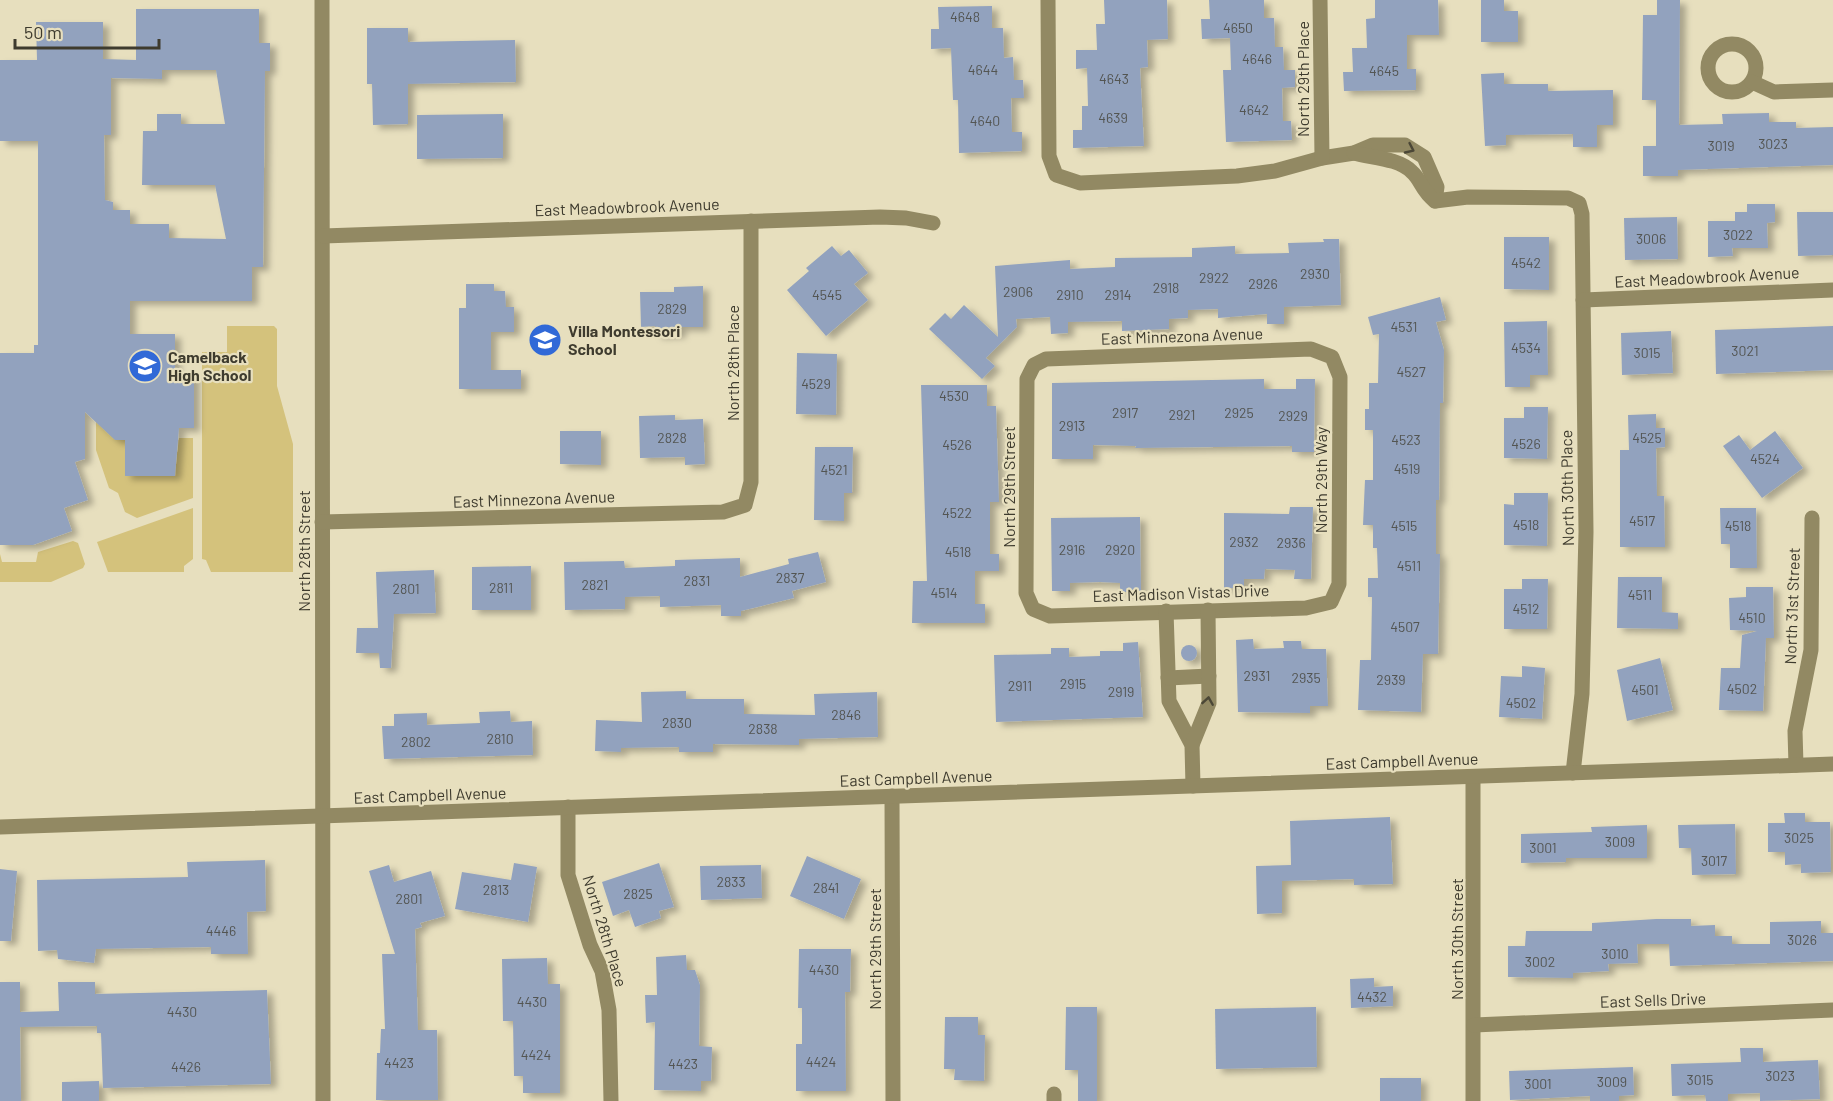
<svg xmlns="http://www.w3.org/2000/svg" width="1833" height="1101" font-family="Barlow,sans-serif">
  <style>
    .green { fill: #d4c27c }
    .building { fill: #92a2be; fill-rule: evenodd; filter: url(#shadow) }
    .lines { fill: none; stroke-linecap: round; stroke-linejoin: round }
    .minor { stroke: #928963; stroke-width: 15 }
    .oneway { stroke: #4b4736 }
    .labels { text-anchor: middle; stroke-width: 4.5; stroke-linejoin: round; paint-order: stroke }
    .number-label { font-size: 14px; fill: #535552 }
    .street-label { font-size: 16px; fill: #3e3b2e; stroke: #e7dfbe }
    .poi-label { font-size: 16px; font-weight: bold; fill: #3e3b2e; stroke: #e7dfbe; text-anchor: start }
  </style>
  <defs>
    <filter id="shadow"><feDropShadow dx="6" dy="4" stdDeviation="3" flood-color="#0004"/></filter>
  </defs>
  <rect width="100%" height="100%" fill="#e7dfbe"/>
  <!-- green -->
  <g class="green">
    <polygon points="227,326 274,326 277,329 277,386 293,444 293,572 211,572 206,560 202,559 202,352 227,352"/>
    <polygon points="96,415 125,440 175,471 179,438 193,438 193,498 137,518 125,512 118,493 109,488 96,450"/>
    <polygon points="193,508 193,559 184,566 184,572 108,572 97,542"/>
    <polygon points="73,541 78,543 85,564 83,568 51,582 0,582 0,554 2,562 36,562 38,552"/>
  </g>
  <!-- building -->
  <g class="building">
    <polygon points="1104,0 1167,0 1168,39 1147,40 1148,67 1140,68 1144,146 1073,148 1073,130 1082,130 1082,106 1088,106 1087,68 1076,69 1076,50 1097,50 1096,24 1105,24"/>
    <polygon points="1209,0 1264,0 1264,18 1274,18 1275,47 1283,47 1284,70 1295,70 1295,87 1282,88 1283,121 1291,121 1292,140 1226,142 1223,70 1231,70 1230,38 1202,39 1201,19 1210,19"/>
    <polygon points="1375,0 1438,0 1439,35 1407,35 1407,69 1416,69 1416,90 1344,91 1343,72 1353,72 1352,48 1367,48 1366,19 1375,18"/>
    <polygon points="1481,0 1504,0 1504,11 1518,11 1518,42 1481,42"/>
    <polygon points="1657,0 1680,0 1679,125 1723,124 1722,114 1769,113 1769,122 1796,122 1796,128 1833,127 1833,165 1678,170 1678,176 1643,176 1643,146 1656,146 1656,100 1642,100 1643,15 1657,15"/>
    <polygon points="992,6 992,28 1003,28 1004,58 1013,57 1014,80 1023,80 1024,98 1011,98 1012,132 1022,132 1022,151 959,153 958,100 953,100 951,48 931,49 931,29 939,29 938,7"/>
    <path d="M136,9H259V43H270V71H265L263,267H252V301H130V334H175V373H194V428H179L175,476H125V440H115L85,412V459L75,462L88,500L64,508L72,531L33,545H0V353H34V345H38V141H0V60H37L36,22H103V59L136,60ZM162,70H216L225,124H181V114H157V131H143L142,185H215L226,239L169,238V224H130V210H113V202L105,200L104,135H111V78L162,79Z"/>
    <polygon points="367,28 408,28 408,42 515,40 516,82 408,84 408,124 373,125 372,84 367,84"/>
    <polygon points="1504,73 1504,84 1548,84 1548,91 1613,90 1613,125 1597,125 1597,147 1573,147 1573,134 1506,135 1506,145 1485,146 1481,74"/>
    <polygon points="503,114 503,158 417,159 417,115"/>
    <polygon points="1747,204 1775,204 1775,222 1767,223 1768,248 1732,248 1733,256 1708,257 1708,221 1735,221 1735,212 1747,212"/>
    <polygon points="1797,212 1833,212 1833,255 1798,256"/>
    <polygon points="1677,217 1678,259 1625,260 1624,218"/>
    <polygon points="1504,237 1549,237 1549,290 1504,289"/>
    <polygon points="1323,239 1339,239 1341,305 1284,307 1284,324 1267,324 1267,314 1218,318 1218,309 1188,310 1188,318 1169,319 1169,329 1122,331 1122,321 1068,322 1068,333 1051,334 1050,317 1016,319 1017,327 986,358 995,366 982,379 929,329 945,313 951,319 964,305 998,337 995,266 1070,260 1070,269 1115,267 1115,258 1192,257 1192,248 1235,246 1235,254 1289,253 1288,243 1324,242"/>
    <polygon points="832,246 841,256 849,250 868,273 854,284 868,300 826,336 787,290 809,271 806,268"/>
    <polygon points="466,284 494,284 494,291 505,291 506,307 514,307 514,332 491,332 491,370 521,370 521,389 459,389 459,308 466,308"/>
    <polygon points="703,286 703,327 680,327 680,334 656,335 655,326 641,327 640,292 674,292 674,287"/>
    <polygon points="1440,297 1446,320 1436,322 1444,350 1443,403 1440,403 1439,500 1436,500 1436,554 1440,554 1438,654 1423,654 1421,712 1358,710 1360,660 1371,660 1372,597 1368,597 1368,578 1378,578 1377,548 1373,548 1373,525 1363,525 1365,480 1373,480 1373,430 1365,430 1365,409 1369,409 1369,383 1378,383 1379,334 1373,335 1368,317"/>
    <polygon points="1547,321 1548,375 1530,375 1530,387 1505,387 1504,322"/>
    <polygon points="1833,326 1833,370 1716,374 1715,330"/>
    <polygon points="1671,331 1673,373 1622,375 1621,333"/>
    <polygon points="797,353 837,354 836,415 796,414"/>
    <polygon points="1264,379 1264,389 1296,389 1296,379 1315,379 1314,452 1292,452 1292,446 1135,448 1136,446 1093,445 1093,459 1052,459 1052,383"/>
    <polygon points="921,385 987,385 987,406 996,406 999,502 990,502 990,554 999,554 999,571 975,571 975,604 985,604 985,623 912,623 913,581 927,581"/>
    <polygon points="1524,407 1548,407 1547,459 1504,458 1504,418 1524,418"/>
    <polygon points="1656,414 1656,428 1665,428 1665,447 1656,448 1657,496 1664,496 1665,547 1620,547 1620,450 1629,450 1628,415"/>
    <polygon points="675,415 675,420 703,419 705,464 685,465 685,457 640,458 639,416"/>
    <polygon points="560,431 601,431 601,465 560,464"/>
    <polygon points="1775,431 1803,468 1762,498 1723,446 1739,435 1750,450"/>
    <polygon points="815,447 853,447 852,493 844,493 844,521 814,520"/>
    <polygon points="1514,493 1548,493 1547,546 1504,545 1504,504 1514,505"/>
    <polygon points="1290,507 1313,507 1311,579 1294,579 1295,570 1265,569 1264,579 1244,579 1244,588 1224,588 1224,513 1289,514"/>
    <polygon points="1720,508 1756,508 1757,568 1730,568 1730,544 1721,544"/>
    <polygon points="1140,517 1141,592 1120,592 1120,583 1100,582 1070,583 1070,591 1052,591 1051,518"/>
    <polygon points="818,552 826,582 792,591 794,598 741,611 741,616 721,616 721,605 660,607 660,596 625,597 625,609 565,610 564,562 624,561 625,568 675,566 675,560 740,558 740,577 789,564 788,559"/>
    <polygon points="531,566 531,610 472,610 472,567"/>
    <polygon points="434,570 436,613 394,614 391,668 380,668 379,653 356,653 357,628 378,628 376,572"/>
    <polygon points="1618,577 1662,577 1662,612 1678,613 1678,629 1617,628"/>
    <polygon points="1522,579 1548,579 1547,629 1504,629 1504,589 1522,589"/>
    <polygon points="1746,587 1773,587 1774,638 1766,638 1763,711 1719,710 1721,668 1740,668 1742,635 1757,631 1730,630 1729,598 1746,597"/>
    <polygon points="1253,639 1254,649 1284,648 1283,641 1301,641 1302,649 1326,649 1328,706 1310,706 1310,713 1238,712 1236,640"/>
    <polygon points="1138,642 1143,717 996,722 994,655 1051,654 1051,648 1069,648 1069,657 1100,656 1100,651 1123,651 1123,643"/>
    <circle cx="1189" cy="653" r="8"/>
    <polygon points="1660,658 1673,710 1627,721 1617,670"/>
    <polygon points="1522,666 1545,668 1542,719 1499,717 1501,676 1522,677"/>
    <polygon points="686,691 686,699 744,699 744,714 815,715 814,694 877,692 878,737 799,739 799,745 713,744 713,752 679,752 679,747 621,748 621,752 595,751 596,720 642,722 641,692"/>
    <polygon points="510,711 511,722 532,721 533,755 384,759 382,726 394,726 394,714 427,713 427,725 480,723 479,712"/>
    <polygon points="1784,813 1805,813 1805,822 1830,822 1831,872 1801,873 1801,864 1785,865 1785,852 1768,852 1768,823 1785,823"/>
    <polygon points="1390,817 1393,884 1354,885 1354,879 1282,881 1282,913 1257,914 1256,866 1291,865 1290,821"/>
    <polygon points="1735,824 1736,874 1692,875 1691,848 1679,848 1678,825"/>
    <polygon points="1647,825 1647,858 1566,858 1566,862 1521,863 1521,834 1592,832 1591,827"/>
    <polygon points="807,856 861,879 844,919 790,896"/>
    <polygon points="265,860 266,911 247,912 248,954 211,954 211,947 96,949 94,963 58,959 57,950 38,951 37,880 188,877 187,862"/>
    <polygon points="514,863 537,867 528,922 455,909 462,872 511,880"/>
    <polygon points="659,863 674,907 659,911 661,918 635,927 629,910 613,916 602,882"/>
    <polygon points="389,865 394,882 431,871 445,916 420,923 422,927 415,929 418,1030 437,1030 438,1100 376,1100 377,1053 380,1053 381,1029 385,1029 382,954 395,954 369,871"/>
    <polygon points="761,865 762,898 701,900 700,866"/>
    <polygon points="0,869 17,871 11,941 0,941"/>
    <polygon points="1656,919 1691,919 1691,926 1715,925 1715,936 1732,936 1732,944 1770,944 1770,922 1821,921 1821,933 1833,933 1833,961 1670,966 1669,944 1637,944 1638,963 1608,964 1609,971 1573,973 1573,978 1508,977 1508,946 1525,946 1526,931 1592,931 1592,923"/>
    <polygon points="799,949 851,949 850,992 845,992 846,1091 796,1091 796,1044 802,1044 802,1008 798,1008"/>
    <polygon points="686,955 687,970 695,970 700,985 699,1046 712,1047 711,1081 701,1081 701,1091 654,1090 655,1022 646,1023 645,995 657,995 656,957"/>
    <polygon points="547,958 548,984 560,984 560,1093 523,1093 523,1076 514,1076 513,1021 503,1021 502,959"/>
    <polygon points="1374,978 1374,987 1393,986 1393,1006 1351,1008 1350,979"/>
    <polygon points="0,982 20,982 20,1012 59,1011 58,982 95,982 95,994 267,990 271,1084 103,1088 101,1033 97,1033 97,1026 20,1027 21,1101 0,1101"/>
    <polygon points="1066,1007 1097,1007 1097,1101 1078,1101 1078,1070 1065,1070"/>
    <polygon points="1316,1007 1317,1067 1216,1069 1215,1009"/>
    <polygon points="945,1017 978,1017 978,1035 985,1035 984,1081 954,1080 955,1069 944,1069"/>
    <polygon points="1740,1048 1763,1048 1763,1062 1818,1060 1820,1099 1760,1101 1760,1093 1728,1094 1728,1101 1706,1101 1705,1095 1672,1096 1671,1064 1741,1062"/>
    <polygon points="1633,1067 1634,1095 1619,1096 1619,1101 1590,1101 1590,1096 1510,1100 1509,1071"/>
    <rect x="1380" y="1078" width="41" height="23"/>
    <polygon points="99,1081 99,1101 62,1101 62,1082"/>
  </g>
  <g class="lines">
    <!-- minor -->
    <g class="minor">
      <polyline points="322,0 323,1101"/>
      <polyline points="1048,0 1049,156 1056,175 1080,183 1237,176 1275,171 1322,158 1354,153 1373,145 1405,145 1424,157 1437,187 1435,201"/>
      <polyline points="1320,0 1322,158"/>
      <circle cx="1732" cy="68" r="24"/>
      <polyline points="1752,82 1774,92 1833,90"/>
      <path d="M1354,153C1372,158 1398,158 1412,172C1422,181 1421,190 1435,201L1468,197L1568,198L1579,203L1582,214L1586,532L1582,694L1573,773"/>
      <polyline points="323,236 880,217 906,218 933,223"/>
      <polyline points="1583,300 1833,290"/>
      <polygon points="1311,349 1332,357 1340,377 1339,584 1331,602 1306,608 1050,616 1033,609 1026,593 1027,379 1034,365 1046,359"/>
      <polyline points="322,522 723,512 745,505 751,482 751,221"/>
      <polyline points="1166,611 1169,701 1192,745 1193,786"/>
      <polyline points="1168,678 1209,676"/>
      <polyline points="1192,745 1209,703 1208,610"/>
      <polyline points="1796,765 1795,731 1811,650 1812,518"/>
      <polyline points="1473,777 1473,1101"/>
      <polyline points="892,796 893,1101"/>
      <polyline points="568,807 568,875 590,945 602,971 609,1010 611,1101"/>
      <polyline points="0,827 1833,764"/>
      <polyline points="1474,1025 1833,1010"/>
      <polyline points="1054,1094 1054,1101"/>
    </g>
  </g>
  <!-- one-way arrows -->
  <defs><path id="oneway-chevron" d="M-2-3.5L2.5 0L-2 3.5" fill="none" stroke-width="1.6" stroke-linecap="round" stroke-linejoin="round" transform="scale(1.5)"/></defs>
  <g class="oneway">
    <use href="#oneway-chevron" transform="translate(1410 149) rotate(25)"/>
    <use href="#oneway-chevron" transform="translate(1208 701) rotate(-81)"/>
  </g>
  <!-- icons -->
  <defs>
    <symbol id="school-disc" viewBox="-11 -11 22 22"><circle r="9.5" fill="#3169d7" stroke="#e7dfbe"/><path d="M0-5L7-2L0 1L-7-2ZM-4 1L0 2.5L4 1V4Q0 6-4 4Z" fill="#fff"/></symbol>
  </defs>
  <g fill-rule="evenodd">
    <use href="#school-disc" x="526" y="321" width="38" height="38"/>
    <use href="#school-disc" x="126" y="347" width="38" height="38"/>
  </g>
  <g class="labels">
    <!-- number labels -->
    <g class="number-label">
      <text x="965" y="22">4648</text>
      <text x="1238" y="33">4650</text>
      <text x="1257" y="64">4646</text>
      <text x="983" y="75">4644</text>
      <text x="1384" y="76">4645</text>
      <text x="1114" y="84">4643</text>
      <text x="1254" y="115">4642</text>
      <text x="1113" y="123">4639</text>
      <text x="985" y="126">4640</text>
      <text x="1773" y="149">3023</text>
      <text x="1721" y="151">3019</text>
      <text x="1738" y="240">3022</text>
      <text x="1651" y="244">3006</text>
      <text x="1526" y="268">4542</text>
      <text x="1315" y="279">2930</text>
      <text x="1214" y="283">2922</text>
      <text x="1263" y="289">2926</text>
      <text x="1166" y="293">2918</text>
      <text x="1018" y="297">2906</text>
      <text x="827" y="300">4545</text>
      <text x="1070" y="300">2910</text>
      <text x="1118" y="300">2914</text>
      <text x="672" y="314">2829</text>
      <text x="1404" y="332">4531</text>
      <text x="1526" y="353">4534</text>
      <text x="1745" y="356">3021</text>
      <text x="1647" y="358">3015</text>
      <text x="1411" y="377">4527</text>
      <text x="816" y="389">4529</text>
      <text x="954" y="401">4530</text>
      <text x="1125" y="418">2917</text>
      <text x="1239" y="418">2925</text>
      <text x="1182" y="420">2921</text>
      <text x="1293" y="421">2929</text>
      <text x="1072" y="431">2913</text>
      <text x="672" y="443">2828</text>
      <text x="1647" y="443">4525</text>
      <text x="1406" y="445">4523</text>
      <text x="1526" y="449">4526</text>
      <text x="957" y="450">4526</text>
      <text x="1765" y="464">4524</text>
      <text x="1407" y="474">4519</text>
      <text x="834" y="475">4521</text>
      <text x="957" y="518">4522</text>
      <text x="1642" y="526">4517</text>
      <text x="1526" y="530">4518</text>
      <text x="1404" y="531">4515</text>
      <text x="1738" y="531">4518</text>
      <text x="1244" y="547">2932</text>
      <text x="1291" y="548">2936</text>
      <text x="1072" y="555">2916</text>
      <text x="1120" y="555">2920</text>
      <text x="958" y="557">4518</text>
      <text x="1409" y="571">4511</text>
      <text x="790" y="583">2837</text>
      <text x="697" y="586">2831</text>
      <text x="595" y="590">2821</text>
      <text x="501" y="593">2811</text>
      <text x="406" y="594">2801</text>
      <text x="944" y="598">4514</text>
      <text x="1640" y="600">4511</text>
      <text x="1526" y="614">4512</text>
      <text x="1752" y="623">4510</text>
      <text x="1405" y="632">4507</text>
      <text x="1257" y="681">2931</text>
      <text x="1306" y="683">2935</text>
      <text x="1391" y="685">2939</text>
      <text x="1073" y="689">2915</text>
      <text x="1020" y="691">2911</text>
      <text x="1742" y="694">4502</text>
      <text x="1645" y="695">4501</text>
      <text x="1121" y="697">2919</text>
      <text x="1521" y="708">4502</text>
      <text x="846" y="720">2846</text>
      <text x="677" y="728">2830</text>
      <text x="763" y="734">2838</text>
      <text x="500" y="744">2810</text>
      <text x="416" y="747">2802</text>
      <text x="1799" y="843">3025</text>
      <text x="1620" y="847">3009</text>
      <text x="1543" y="853">3001</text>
      <text x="1714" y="866">3017</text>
      <text x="731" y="887">2833</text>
      <text x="826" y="893">2841</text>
      <text x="496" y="895">2813</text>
      <text x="638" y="899">2825</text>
      <text x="409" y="904">2801</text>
      <text x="221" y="936">4446</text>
      <text x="1802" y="945">3026</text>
      <text x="1615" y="959">3010</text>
      <text x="1540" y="967">3002</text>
      <text x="824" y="975">4430</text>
      <text x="1372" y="1002">4432</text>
      <text x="532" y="1007">4430</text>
      <text x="182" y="1017">4430</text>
      <text x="536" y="1060">4424</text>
      <text x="821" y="1067">4424</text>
      <text x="399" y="1068">4423</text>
      <text x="683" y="1069">4423</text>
      <text x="186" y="1072">4426</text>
      <text x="1780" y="1081">3023</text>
      <text x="1700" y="1085">3015</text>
      <text x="1612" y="1087">3009</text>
      <text x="1538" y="1089">3001</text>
    </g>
    <!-- street labels -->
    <g class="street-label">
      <text transform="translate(1303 79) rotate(-90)" y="6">North 29th Place</text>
      <text transform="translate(627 207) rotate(-2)" y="6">East Meadowbrook Avenue</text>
      <text transform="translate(1707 277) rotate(-3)" y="6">East Meadowbrook Avenue</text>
      <text transform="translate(1182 336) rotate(-2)" y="6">East Minnezona Avenue</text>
      <text transform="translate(733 363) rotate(-90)" y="6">North 28th Place</text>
      <text transform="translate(1321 480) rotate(-90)" y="6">North 29th Way</text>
      <text transform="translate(1009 487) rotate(-90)" y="6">North 29th Street</text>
      <text transform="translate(1567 488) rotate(-91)" y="6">North 30th Place</text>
      <text transform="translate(534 499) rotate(-2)" y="6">East Minnezona Avenue</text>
      <text transform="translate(304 551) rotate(-90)" y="6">North 28th Street</text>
      <text transform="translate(1181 593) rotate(-2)" y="6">East Madison Vistas Drive</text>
      <text transform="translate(1792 606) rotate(-88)" y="6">North 31st Street</text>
      <text transform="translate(1402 761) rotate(-2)" y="6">East Campbell Avenue</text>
      <text transform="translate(916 778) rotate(-2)" y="6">East Campbell Avenue</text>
      <text transform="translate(430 795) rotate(-2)" y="6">East Campbell Avenue</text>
      <text transform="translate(605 931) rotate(73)" y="6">North 28th Place</text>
      <text transform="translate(1457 939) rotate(-90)" y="6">North 30th Street</text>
      <text transform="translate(875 949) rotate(-90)" y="6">North 29th Street</text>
      <text transform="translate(1653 1000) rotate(-2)" y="6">East Sells Drive</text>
    </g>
    <!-- poi labels -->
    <g class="poi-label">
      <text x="568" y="337">Villa Montessori<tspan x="568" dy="18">School</tspan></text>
      <text x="168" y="363">Camelback<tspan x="168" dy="18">High School</tspan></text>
    </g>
  </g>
  <!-- scale -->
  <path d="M15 39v9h144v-9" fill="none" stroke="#3e3b2e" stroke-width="3"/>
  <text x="24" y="39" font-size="18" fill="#3e3b2e" stroke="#e7dfbe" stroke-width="4.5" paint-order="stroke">50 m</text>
</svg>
